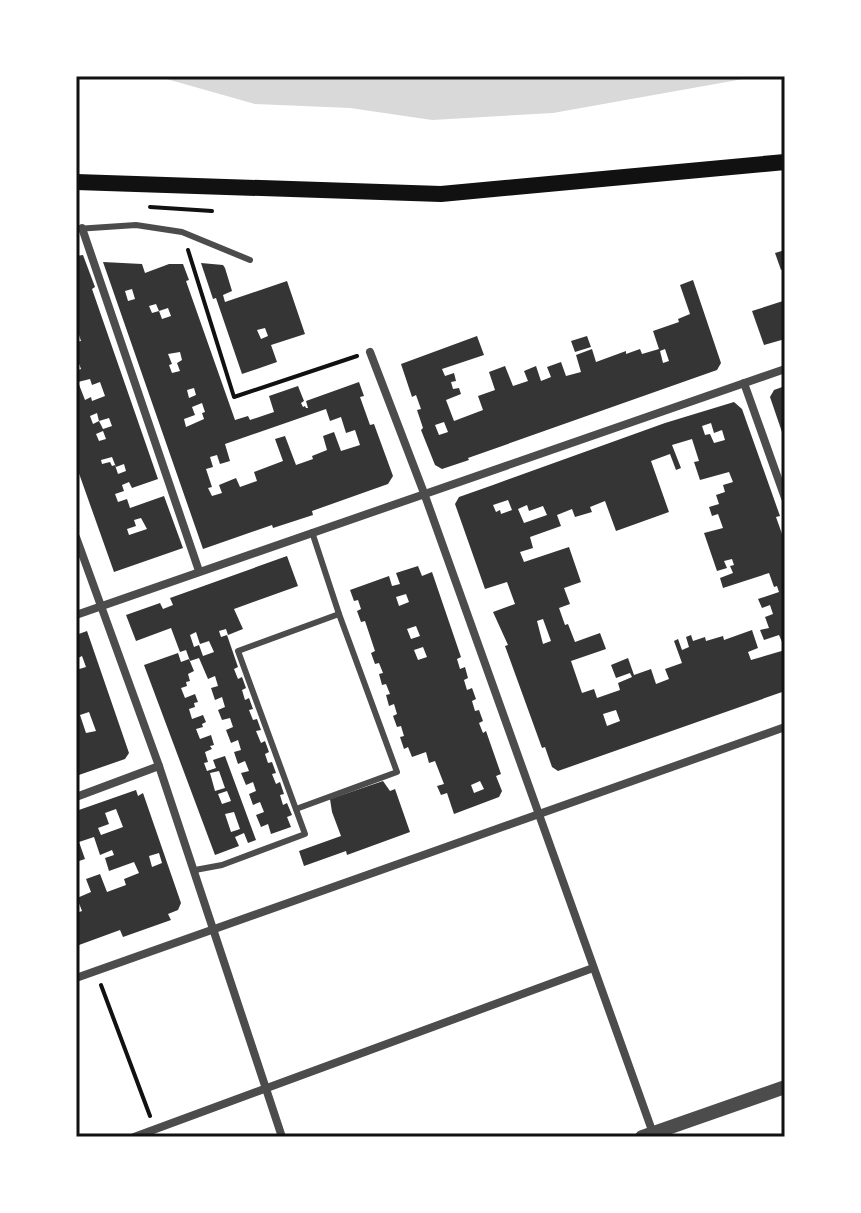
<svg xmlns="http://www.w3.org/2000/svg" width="861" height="1213" font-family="'DM Sans',sans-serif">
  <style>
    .water { fill: #d9d9d9 }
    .building { fill: #353535; fill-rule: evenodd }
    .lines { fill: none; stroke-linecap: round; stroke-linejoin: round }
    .path { stroke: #111; stroke-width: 4 }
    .service { stroke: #4c4c4c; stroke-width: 6 }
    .minor { stroke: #4c4c4c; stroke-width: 8 }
    .tertiary { stroke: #4c4c4c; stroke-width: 14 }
    .secondary { stroke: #111; stroke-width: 16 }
    .neatline { fill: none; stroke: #111; stroke-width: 3 }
  </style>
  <rect width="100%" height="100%" fill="#fff"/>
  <!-- water -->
  <polygon class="water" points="156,76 760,76 553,113 432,120 350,108 255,104"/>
  <!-- building -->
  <g class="building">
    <polygon points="785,250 785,269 781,270 775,253"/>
    <path d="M83,255L95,287L92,289L158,479L132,488L129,482L122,485L124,491L115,494L118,502L127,499L130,508L164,496L183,548L114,572L76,465V371L81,369L78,361L76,362V342L81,341L78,332L76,333V256ZM90,379L92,385L100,382L105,396L92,401L91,397L85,400L78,382ZM97,413L99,421L109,418L112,426L103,429L99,421L93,424L90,416ZM103,431L106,439L99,441L96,434ZM112,457L116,467L124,464L126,471L118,474L115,465L112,466L110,462L102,464L101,460ZM141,518L147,529L129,535L127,529L136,526L134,520Z"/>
    <path d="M103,262L142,264L145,273L169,264H183L189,280L186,281L235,420L248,416L250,420L274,412L269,396L298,386L304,401L301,403L303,407L305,406L306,408H308L306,401L359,382L364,396L360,397L370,425L374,424L393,476L388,484L312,511L313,515L273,528L272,525L203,549ZM132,289L135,299L128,301L125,291ZM156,304L159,311L168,308L171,316L162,319L159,311L152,313L149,306ZM180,352L182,360L177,363L180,371L172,373L169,365L172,364L168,354ZM194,388L196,395L189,398L187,390ZM202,403L205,412L202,413L204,419L186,427L184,419L195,415L192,407ZM326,409L330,421L341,417L346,433L355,430L360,445L341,451L334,432L323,436L327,450L312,456L313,459L296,465L285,436L275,439L283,461L254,472L257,481L240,487L236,478L219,485L222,493L212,496L208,488L212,487L206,469L213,467L210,457L217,455L220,464L230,461L225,444Z"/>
    <path d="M201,263L223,265L225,268L232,291L223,295L225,302L287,281L305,334L271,345L277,362L242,374L216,298L213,299ZM265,328L268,336L261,339L257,330Z"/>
    <path d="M693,280L721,363L717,370L468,458L469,460L442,469L435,465L421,430L423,428L417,410L421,409L416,395L412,397L401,364L477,336L484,355L442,369L445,376L454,373L456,381L451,382L453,389L459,388L461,394L446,400L454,421L483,410L478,396L495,390L489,372L505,366L513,386L528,381L524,371L536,366L541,381L551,377L547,367L561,362L566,376L581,372L576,355L592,349L596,362L626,351V354L640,349L642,354L659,349L653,331L679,322L678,319L690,314L680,285ZM665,349L669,361L663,363L660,351ZM444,422L448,432L439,435L435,425Z"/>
    <polygon points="783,301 785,306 785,339 764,345 752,311"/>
    <polygon points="587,336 591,347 575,352 571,341"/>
    <polygon points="785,386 785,438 784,438 770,397 774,390"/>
    <path d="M734,402L742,409L780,516L776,517L782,534L785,533V649L779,635L764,640L760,630L769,628L765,617L773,614L770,605L762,608L758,599L779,592L777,586L774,587L769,573L723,588L720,578L733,573L730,566L734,565L732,559L724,561L727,568L717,571L704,533L723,528L718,514L712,516L709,507L719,504L716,495L725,492L723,485L733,482L729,472L700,480L694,462L699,461L692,439L672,445L681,468L676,470L670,454L651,461L669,512L616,531L605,501L590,507L592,512L575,517L572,509L557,515L561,526L530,537L533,548L520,552L524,562L569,547L581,582L564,588L570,604L559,608L565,625L568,624L575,642L600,633L606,649L571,661L582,693L594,689L597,698L620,690L618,683L632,677L630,673L616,678L611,665L628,658L634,675L651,669L656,684L669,679L665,669L682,663L674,641L678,639L682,650L689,647L686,637L691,635L693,641L705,637L706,641L723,636L724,640L752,630L758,648L748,652L751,660L785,650V691L558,771L552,767L545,747L542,748L505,646L508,645L493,612L515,604L507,582L485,589L455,504L459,497L493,485L665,423ZM711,423L714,433L722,430L725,440L714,443L710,434L705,435L702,426ZM508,500L512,510L501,514L500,510L496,512L493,505ZM527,505L529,511L543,506L547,515L524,523L518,509ZM543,619L551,641L543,644L537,621ZM616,710L620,721L607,726L603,714Z"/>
    <path d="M287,556L298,586L234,609L243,629L228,635L226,629L219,631L221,637L227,635L238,667L234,669L238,679L242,677L246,688L242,690L245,700L249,698L253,709L249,710L253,720L257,719L261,730L256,731L261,743L265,741L269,752L265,754L268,763L272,762L276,773L272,774L276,784L280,782L284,794L280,795L283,805L287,803L292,815L287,817L291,827L271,834L268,824L261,827L256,815L264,812L260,802L253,805L249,794L256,791L253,782L246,785L241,773L249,771L245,761L238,764L234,752L241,750L238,740L231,743L226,730L233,727L230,718L222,720L218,710L225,707L222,697L215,700L211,688L218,686L215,676L208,679L199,658L190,661L186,650L180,652L171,628L136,641L126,615L160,603L163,609L173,605L170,598ZM196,632L200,644L209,641L214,652L203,656L199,645L194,647L190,635Z"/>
    <path d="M418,566L422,576L432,572L461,657L457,659L460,669L465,667L468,678L464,680L467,690L472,688L476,699L472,701L475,711L479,710L483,721L479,723L483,733L486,731L501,774L496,776L502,791L499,797L454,814L447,793L441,795L437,786L444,784L435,761L429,763L426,752L412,757L408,747L404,749L400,737L404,736L401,726L397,727L393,716L397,714L394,704L389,706L386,695L390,694L386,684L382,685L379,674L383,673L379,663L375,664L371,653L375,651L365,621L361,622L357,611L361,609L358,600L354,601L350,590L389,576L392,586L400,584L396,573ZM406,594L409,602L399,606L396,597ZM416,626L420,636L411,639L407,629ZM423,647L427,657L418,660L414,650ZM480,781L484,789L474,793L471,785Z"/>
    <path d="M87,631L129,753L125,759L76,776V692H77L76,670L86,667L82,656L76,659V635ZM89,712L96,731L86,733L80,715Z"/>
    <path d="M178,653L181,662L189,659L194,671L188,674L190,681L186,682L187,686L181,688L185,698L195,694L198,702L194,703L195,707L189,709L192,719L203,715L206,722L202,724L203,727L196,729L200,739L211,735L214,745L210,746L212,749L205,752L208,762L204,763L207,771L216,768L213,760L225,756L256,840L248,843L244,833L235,837L239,846L215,855L144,665ZM219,771L225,788L215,791L210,773ZM227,791L231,801L222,804L218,794ZM234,812L240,829L231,832L225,814Z"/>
    <polygon points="383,781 390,791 395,789 410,832 347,855 346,851 304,866 299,851 341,836 332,812 330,799"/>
    <path d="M136,790L138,796L143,793L181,903L178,910L168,914L171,920L123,937L120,930L79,945V943L76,944V913L82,911L77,898L91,892L86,879L100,874L107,892L126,885L124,879L139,873L134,862L109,871L105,858L114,855L112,850L100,855L94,837L79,842L85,859L76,862V811ZM116,809L123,827L101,835L98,828L109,824L105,813ZM159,853L162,863L152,867L149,856Z"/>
  </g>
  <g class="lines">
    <!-- path -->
    <g class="path">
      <polyline points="150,207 212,211"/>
      <polyline points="188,250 234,397 357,356"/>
      <polyline points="101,985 150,1116"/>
    </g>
    <!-- service -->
    <g class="service">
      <polyline points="76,229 136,225 182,232 250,260"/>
      <polyline points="296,809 397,772 339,614 312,532"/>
      <polyline points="195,870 222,865 305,834 238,651 339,614"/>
    </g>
    <!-- minor -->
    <g class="minor">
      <polyline points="82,228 199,571"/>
      <polyline points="370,352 424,493 654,1136"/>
      <polyline points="744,383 785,498"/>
      <polyline points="76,537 159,766 282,1137"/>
      <polyline points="76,615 785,369"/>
      <polyline points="76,797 159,766"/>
      <path d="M76,978C313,896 548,809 785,727"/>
      <polyline points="134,1137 593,968"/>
    </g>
    <!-- tertiary -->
    <polyline class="tertiary" points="642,1137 785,1087"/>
    <!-- secondary -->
    <polyline class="secondary" points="76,182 441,194 785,162"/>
  </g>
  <!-- border -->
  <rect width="861" height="1213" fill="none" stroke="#ffffff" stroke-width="156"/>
  <rect x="78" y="78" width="705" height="1057" class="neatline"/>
</svg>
